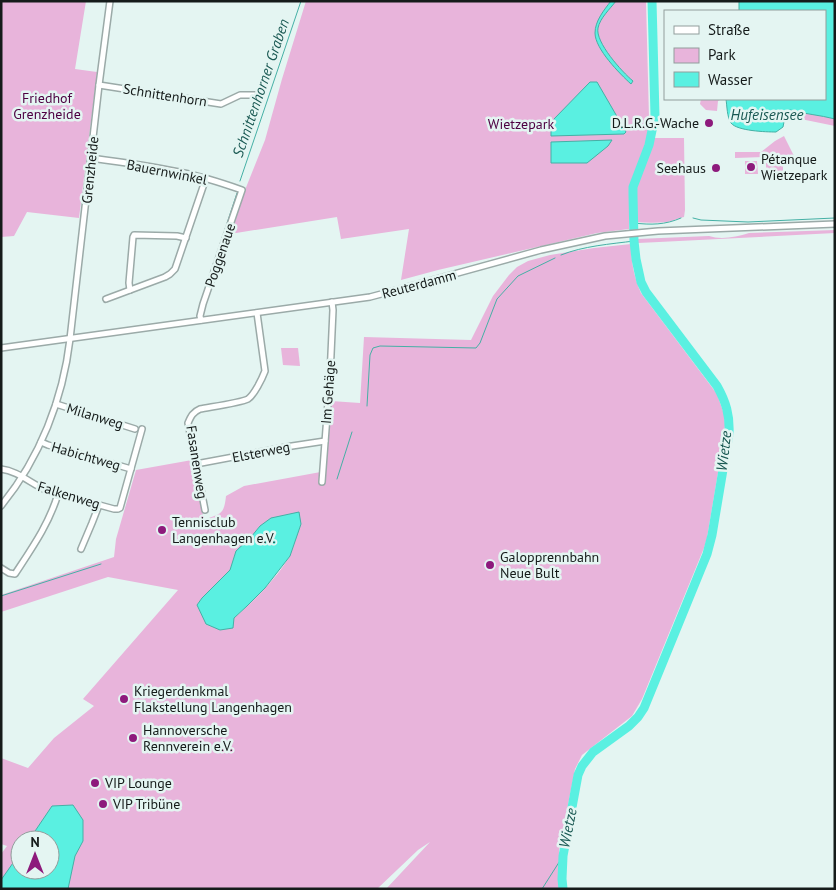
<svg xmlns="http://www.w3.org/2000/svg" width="836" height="890" font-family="'PT Sans',sans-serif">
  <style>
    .green { fill: #e8b4db; fill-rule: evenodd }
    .water { fill: #5af0e1; stroke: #45b0a5 }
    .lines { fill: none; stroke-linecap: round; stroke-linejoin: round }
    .stream { stroke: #45b0a5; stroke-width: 1 }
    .river { stroke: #5af0e1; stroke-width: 9 }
    .minor-casing { stroke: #9baaa8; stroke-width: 8 }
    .minor { stroke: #fff; stroke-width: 5 }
    .poi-dot { fill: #8d1a7c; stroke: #e4f5f2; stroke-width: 2 }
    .labels { text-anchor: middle; stroke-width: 5; stroke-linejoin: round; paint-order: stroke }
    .street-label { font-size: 14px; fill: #151b1a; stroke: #e4f5f2 }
    .park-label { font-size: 14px; fill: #4d0042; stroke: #e4f5f2 }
    .poi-label { font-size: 14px; fill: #151b1a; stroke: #e4f5f2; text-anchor: start }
    .water-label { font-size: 15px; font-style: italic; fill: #195852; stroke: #e4f5f2 }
  </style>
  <rect width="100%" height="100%" fill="#e4f5f2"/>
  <!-- green -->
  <g class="green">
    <polygon points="1,1 86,1 75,69 97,72 79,218 27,212 14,236 1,237"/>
    <polygon points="306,1 646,1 649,118 647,141 630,185 629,229 597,233 438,270 401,280 409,229 341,239 337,217 230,234 241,200 265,140 282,79"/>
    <polygon points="701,99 722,99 718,101 717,111 706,110 700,104"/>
    <path d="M787,110H790C804,114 820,115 835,119V126L791,117L789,112Z"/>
    <polygon points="784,136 794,156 735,158 735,152 761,152 775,141"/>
    <path d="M652,138H684L685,210L684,217C678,218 673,221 667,222C657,223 647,223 636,222L635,188Z"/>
    <polygon points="745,161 757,161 758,174 745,174"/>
    <rect x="766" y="163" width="17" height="10"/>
    <path d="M835,230V233L659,242L638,243L637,239L709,236C721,240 736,237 749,233Z"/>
    <path d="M631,244C631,262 634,277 641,293L717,394L724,414L725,425L724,437L707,538L704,548L642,699L632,716L582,755L575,769L559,851L560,889H386L430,842L418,850L377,889H1V854L7,846L1,844V758L28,768L54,738L94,706L83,699L178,590L108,577L1,612V595L114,557L116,539L136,470L192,460L204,520C221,513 224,515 226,496L244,486L326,471L331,401L360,403L364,337L471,340L493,296L509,275L517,267L528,261L550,255L594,248ZM301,524C297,533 294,548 289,557C277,578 253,602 234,618L197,605L202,598L230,570L236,551L251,537L260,526ZM20,840H50V870H20Z"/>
    <polygon points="281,348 298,348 300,366 283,365"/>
  </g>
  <!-- water -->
  <g class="water">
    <path d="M611,1H616C610,9 600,18 598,28C595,42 622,72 633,81L631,84C620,74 595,49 595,33C595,21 604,10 611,1Z"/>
    <path d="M739,1H835V119C820,115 804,114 790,110L786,112L783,127L776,132C766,132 737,131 731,123C727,117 727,106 726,99H825V11H739Z"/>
    <polygon points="590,82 597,82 626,132 624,134 551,136 551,126 554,119"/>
    <polygon points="612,140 608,146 587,163 551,163 551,142"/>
    <polygon points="299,512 301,524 290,556 265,588 247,606 234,618 233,628 220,630 206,624 197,605 202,598 230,570 236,551 251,537 260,526 271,518"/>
    <polygon points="73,805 83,820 83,841 75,856 68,889 1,889 1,880 20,853 20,870 50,870 50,840 29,840 52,806"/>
  </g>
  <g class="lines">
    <!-- stream -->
    <g class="stream">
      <polyline points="240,181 301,1"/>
      <polyline points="693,218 701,220 748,222 835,218"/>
      <path d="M634,223C651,225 665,225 681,218"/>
      <polyline points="218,251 237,193"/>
      <path d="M561,255C583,246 611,244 634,241"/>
      <polyline points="367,406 370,355 373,348 380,346 476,348 480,343 497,299 518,276 555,258"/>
      <polyline points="337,479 352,432"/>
      <polyline points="1,596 101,564"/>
      <polyline points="542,889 563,856"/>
    </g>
    <!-- river -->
    <path class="river" d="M563,889L562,879L563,856L578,775L582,766L593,752L629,726L638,717L644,708L707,554L712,535L729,434C730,415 726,402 717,386L646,292L641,282L636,259L634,241L633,195V187L649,145L655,116L652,1"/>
    <defs>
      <g id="minor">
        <polyline points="99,85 221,104 240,95 258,95"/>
        <path d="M91,158C121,162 150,166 179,172C201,176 222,183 242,190L203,304L200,316L201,320"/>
        <polyline points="130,290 129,283 133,237 134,235 177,236 186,238"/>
        <polyline points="106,299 165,277 170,274 175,269 206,178"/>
        <polyline points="1,348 370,297 385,293 541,250 605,236 658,231 835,224"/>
        <polyline points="56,404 135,429"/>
        <polyline points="41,442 48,445 131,469"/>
        <polyline points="196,464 292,446 325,441"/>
        <path d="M1,469C19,471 32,485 48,491L114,509H118L120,508L142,429"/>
        <polyline points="322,482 330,376 333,310 332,302"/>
        <path d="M1,506C40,458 63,399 70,339L99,85L110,1"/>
        <path d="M205,510L188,423C191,416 193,412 200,409C210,407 240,403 248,399C254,395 262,379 265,371L257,313"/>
        <polyline points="81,549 92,523 99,505"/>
        <path d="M1,568L9,573L15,574C32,548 49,524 58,494"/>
      </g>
    </defs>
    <!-- minor casing -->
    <use href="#minor" class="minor-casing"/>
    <!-- minor -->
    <use href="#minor" class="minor"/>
  </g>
  <!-- markers -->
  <g class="poi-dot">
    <circle cx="709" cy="123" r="5"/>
    <circle cx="751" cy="167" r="5"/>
    <circle cx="716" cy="168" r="5"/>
    <circle cx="162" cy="530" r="5"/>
    <circle cx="490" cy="565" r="5"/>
    <circle cx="124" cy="699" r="5"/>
    <circle cx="133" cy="738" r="5"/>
    <circle cx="95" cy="783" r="5"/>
    <circle cx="103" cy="804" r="5"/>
  </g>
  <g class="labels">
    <!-- street labels -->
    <g class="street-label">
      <text transform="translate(165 95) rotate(9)" y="5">Schnittenhorn</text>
      <text transform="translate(90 170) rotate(-84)" y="5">Grenzheide</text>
      <text transform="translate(167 172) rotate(11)" y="5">Bauernwinkel</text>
      <text transform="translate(220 255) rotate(-71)" y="5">Poggenaue</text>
      <text transform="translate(419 284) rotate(-15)" y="5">Reuterdamm</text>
      <text transform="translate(328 392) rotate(-86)" y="5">Im Gehäge</text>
      <text transform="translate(95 416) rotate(17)" y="5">Milanweg</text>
      <text transform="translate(261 452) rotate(-11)" y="5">Elsterweg</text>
      <text transform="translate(86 456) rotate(16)" y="5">Habichtweg</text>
      <text transform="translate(197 462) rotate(81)" y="5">Fasanenweg</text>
      <text transform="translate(69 495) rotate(17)" y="5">Falkenweg</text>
    </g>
    <!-- park labels -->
    <g class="park-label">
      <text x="47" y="103">Friedhof<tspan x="47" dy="16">Grenzheide</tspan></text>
      <text x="521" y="129">Wietzepark</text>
    </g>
    <!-- poi labels -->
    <g class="poi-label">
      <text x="699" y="128" text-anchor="end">D.L.R.G.-Wache</text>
      <text x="761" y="164">Pétanque<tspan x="761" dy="16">Wietzepark</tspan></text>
      <text x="706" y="173" text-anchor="end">Seehaus</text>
      <text x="172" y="527">Tennisclub<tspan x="172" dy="16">Langenhagen e.V.</tspan></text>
      <text x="500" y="562">Galopprennbahn<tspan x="500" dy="16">Neue Bult</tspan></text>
      <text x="134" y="696">Kriegerdenkmal<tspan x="134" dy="16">Flakstellung Langenhagen</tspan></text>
      <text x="143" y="735">Hannoversche<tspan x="143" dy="16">Rennverein e.V.</tspan></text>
      <text x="105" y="788">VIP Lounge</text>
      <text x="113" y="809">VIP Tribüne</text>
    </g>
    <!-- water labels -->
    <g class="water-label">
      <text transform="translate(261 88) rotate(-71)" y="5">Schnittenhorner Graben</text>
      <text x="767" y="120">Hufeisensee</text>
      <text transform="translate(724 451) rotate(-83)" y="5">Wietze</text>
      <text transform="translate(568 828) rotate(-79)" y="5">Wietze</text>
    </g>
  </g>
  <!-- border -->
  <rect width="836" height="890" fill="none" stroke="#151b1a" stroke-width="5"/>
  <!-- legend -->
  <rect x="664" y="10" width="162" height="90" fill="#e4f5f2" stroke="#919e9c"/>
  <rect x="674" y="26" width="25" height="8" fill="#ffffff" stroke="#919e9c"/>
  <text x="708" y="35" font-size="15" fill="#151b1a">Straße</text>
  <rect x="674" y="48" width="25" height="15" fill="#e8b4db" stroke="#919e9c"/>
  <text x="708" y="60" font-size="15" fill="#151b1a">Park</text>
  <rect x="674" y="72" width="25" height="15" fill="#5af0e1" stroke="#919e9c"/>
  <text x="708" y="85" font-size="15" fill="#151b1a">Wasser</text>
  <!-- north arrow -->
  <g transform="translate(35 855)"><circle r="24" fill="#e4f5f2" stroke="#919e9c"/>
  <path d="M0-4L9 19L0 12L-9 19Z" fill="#8d1a7c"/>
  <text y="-8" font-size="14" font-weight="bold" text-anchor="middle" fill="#151b1a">N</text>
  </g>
</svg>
